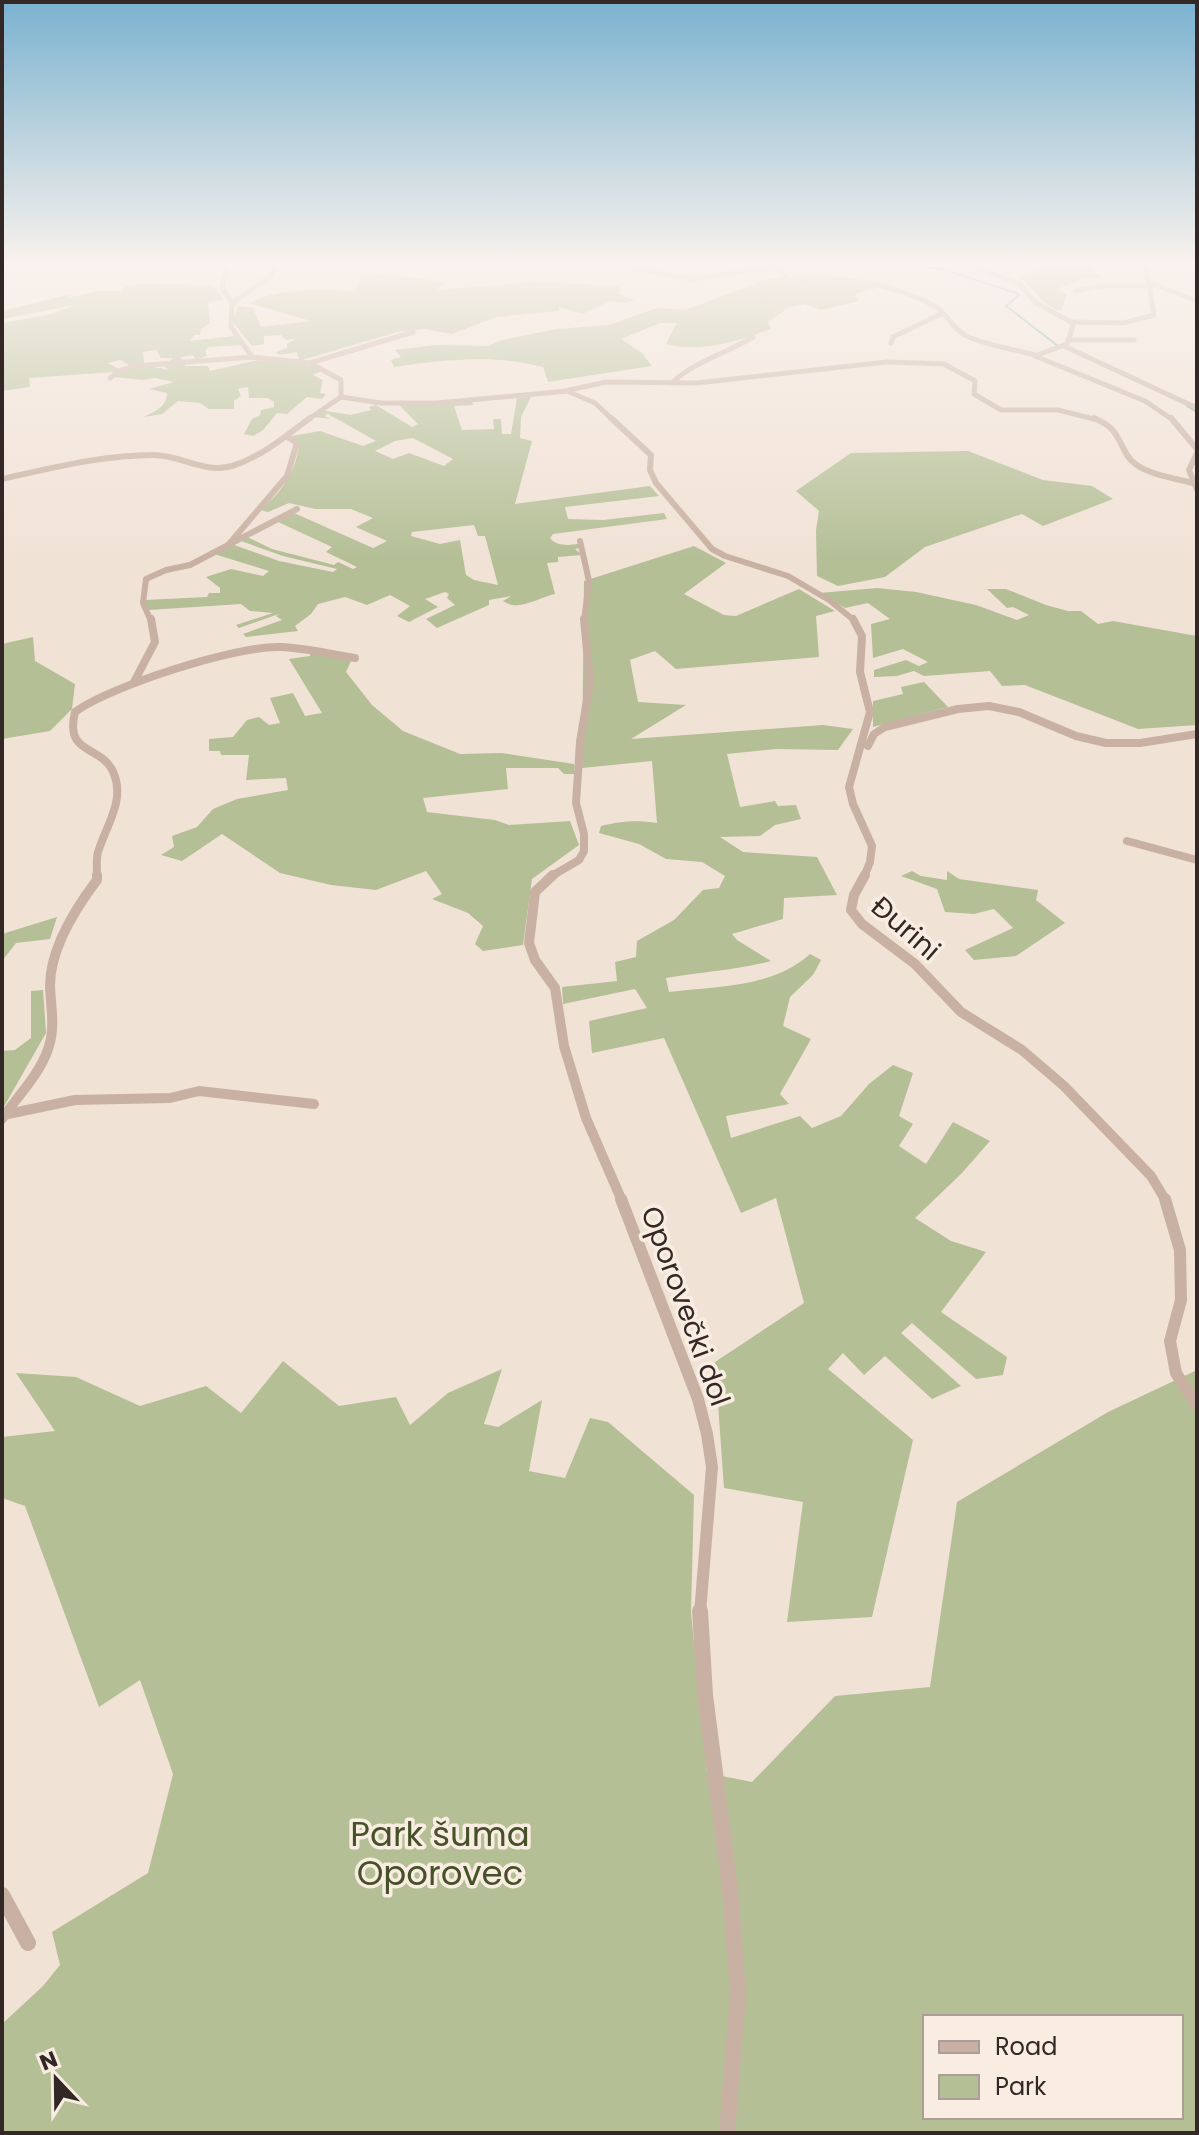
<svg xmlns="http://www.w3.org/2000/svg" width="1199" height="2135" font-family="Poppins,sans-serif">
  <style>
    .green { fill: #b4bf96; fill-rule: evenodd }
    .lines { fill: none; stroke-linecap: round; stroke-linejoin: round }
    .stream { stroke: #75aeac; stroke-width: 2 }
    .street-far5 { stroke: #c8b1a2; stroke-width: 5 }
    .street-far4 { stroke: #c8b1a2; stroke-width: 6 }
    .street-far3 { stroke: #c8b1a2; stroke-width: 8 }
    .street-far2 { stroke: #c8b1a2; stroke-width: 10 }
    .street-far1 { stroke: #c8b1a2; stroke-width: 12 }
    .street { stroke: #c8b1a2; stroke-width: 16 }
    .labels { text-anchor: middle; stroke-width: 7; stroke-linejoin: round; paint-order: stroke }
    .street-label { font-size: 28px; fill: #332825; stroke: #f9ede2 }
    .near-park-label { font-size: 34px; fill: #455128; stroke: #f9ede2 }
  </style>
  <rect width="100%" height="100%" fill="#f1e2d6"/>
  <!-- green -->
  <g class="green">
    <path d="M1057,260H1072L1069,262L1074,269L1091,268L1101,278L1082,279L1057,289L1067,295L1061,311C1043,307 1034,288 1020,277Z"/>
    <path d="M362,272L445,282L437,290L534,282L620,286L619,294L634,300L627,303L610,301L583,314L559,307V311L496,317L452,334L425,329L397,332L299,361L297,352L279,355L276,352L287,348V344L297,338L286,340L281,335L264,336V344L252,346L232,321L239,306L253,308L261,327L311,321L249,303C282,287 320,290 355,291Z"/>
    <path d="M823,277L888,285L855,294L859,301L821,310L805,304L789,307L768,322L771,329C737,341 702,353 666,344L677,323H660L621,339L642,353L652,366L548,382L543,367C494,354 444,360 394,367L391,360L401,357L395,350L436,345L488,346L502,340L557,329L609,325L657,308L685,310L769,279Z"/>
    <path d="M141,284L212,285L224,300L208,302L210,323L201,329L200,335H194L190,341L234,336L242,345L208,347L205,351L207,356L196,360L193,355L181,357L185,366H208L210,371L258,360L307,365L323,370L313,375L323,380L320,393L326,394L322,399L307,397L287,414L277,413L263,430L253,436L244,434L252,419L260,415L261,410L274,407V402L268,398H249L248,387L238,389L241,396L234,401V409H209L200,403L178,401L162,414L144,417C155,411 167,407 167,393L149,389L174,382L155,378L142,380L113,377C136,364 147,365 169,370L163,366L173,358H161L156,350L143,352L144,363L131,366L120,360L108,363L119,369L115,372L29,378L30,387L2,391V323L48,315L79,304L2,319V311L72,294L68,298L98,291H122L125,286Z"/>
    <path d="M531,397L521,417L520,438L532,441L515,504L650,486L659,496L565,507L568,519L603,520L664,513L667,519L553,534L550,538C557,547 569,545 579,544L580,548L575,549L582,555L558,557V562L547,563L555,594C537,598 519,612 503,601L511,596L489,600V605L437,628L426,619L455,605L447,598L449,594L445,592L425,599L438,607L409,622L397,616L410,606L390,595L367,605L345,597L318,604L311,614L295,626L298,631L246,637L243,634L282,620L276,616L279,614L239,628L236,625L273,613L250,611L241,604L149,610L145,605V600L207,597L209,593H220V588L206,577L231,569L263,576L269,571L214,554L234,545L279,561L333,572L337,569L283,556L241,541L247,537L272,549L334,565L338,562L353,569L357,567L326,552L332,547L276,521L294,513L373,548L387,541L356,527L373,518L351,509H315L289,503L268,512L260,510C281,493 295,473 299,446L290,437L292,436L320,431L363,446L376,441L328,414L324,416L331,419L313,417L321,410L351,415L371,410L369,407L376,405L412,427L418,424L399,405L472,401L473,405L454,406L462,430L494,429L493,419H501L502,434H511L517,398ZM413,438L453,459L444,466L409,453L393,459L375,451L395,441ZM474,525L478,536H485L498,585L474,580L466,575L460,540L440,544L411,536L412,532Z"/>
    <polygon points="968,451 1043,480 1092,486 1113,499 1043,526 1022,514 925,547 885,577 838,586 817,576 816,530 819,511 796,491 851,453"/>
    <path d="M694,546L726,563L684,594L724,615L736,616L799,589L835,611L816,616L819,657L676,669L655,651L630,660L638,702L686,705L631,739L823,725L853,729L838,750L776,749L727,754L740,807L775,801L778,806L796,805L801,819L775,825L760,836L720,837L743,852L817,857L837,895L784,898L783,919L732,934L737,940L771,961C737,970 701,972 666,978L669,992C717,986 773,988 810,954L821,960L813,975L790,997L783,1026L811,1039L780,1094L789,1104L726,1116L731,1138L800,1116L812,1128L841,1116L869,1084L893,1065L913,1073L899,1116L913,1124L899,1146L926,1164L953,1122L990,1141L961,1174L915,1218L951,1241L986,1252L941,1312L1007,1357L1003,1375L976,1379L912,1323L901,1333L961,1386L932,1399L885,1356L864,1375L843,1353L828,1369L913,1440L872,1617L787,1622L803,1502L724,1488L715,1362L804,1303L776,1198L741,1213L664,1038L592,1053L589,1021L647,1008L635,989L563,1004L562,987L617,981L615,962L636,957L637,941L674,920L703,890L719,888L725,876L702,862L666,859L639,844L599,833L601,826C622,821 637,820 657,823L652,761L582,768L584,581Z"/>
    <polygon points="877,588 916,592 976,605 1017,620 1029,615 1013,607 1007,608 987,589 1006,589 1046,605 1068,611 1081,611 1098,624 1113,621 1197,636 1197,725 1138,729 1025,685 1002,686 990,671 924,676 914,671 897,676 874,677 874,670 906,660 919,666 928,662 903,649 873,658 871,624 890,619 868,603 845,608 819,593"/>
    <polygon points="33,637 35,661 75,684 72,709 50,731 2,739 2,644"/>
    <polygon points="310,653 352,659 346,672 372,705 403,731 460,754 502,753 574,764 574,774 564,774 558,768 506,768 508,789 423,798 427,812 495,820 509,825 570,821 579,845 532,879 523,945 483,951 475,944 483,926 468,913 432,899 442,894 426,871 376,890 331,885 280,873 222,834 182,861 161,855 174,847 172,836 197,827 213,809 237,799 288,790 286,778 246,780 249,755 221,755 220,751 209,751 209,739 233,737 247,720 259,717 269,725 280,723 270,698 293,693 305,716 322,713 289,659 310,656"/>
    <polygon points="924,682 948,707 873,727 873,701 903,694 901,687"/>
    <polygon points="912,871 921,876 947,880 947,871 959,879 1038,890 1036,900 1065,923 1016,956 974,960 965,950 1013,928 994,909 974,914 945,912 937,889 901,876"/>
    <polygon points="57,917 50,939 16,943 2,961 2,934"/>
    <polygon points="43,990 46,1033 2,1110 2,1051 15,1050 31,1038 31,991"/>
    <path d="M283,1361L339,1406L396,1397L410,1425L448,1393L502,1369L484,1424L498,1427L542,1400L529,1471L565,1478L590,1418L608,1422L694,1495L691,1613L707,1773L752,1782L835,1696L930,1687L957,1502L1108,1412L1197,1370V2133H2V2024L43,1986L60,1965L52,1932L148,1873L173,1774L140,1680L99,1707L25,1506L2,1498V1437L55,1431L16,1373L76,1377L140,1406L206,1386L241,1413ZM925,2017H1181V2117H925Z"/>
  </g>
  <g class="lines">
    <!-- stream -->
    <g class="stream">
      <polyline points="878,260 889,264 942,269 1016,293 1019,295 1006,306 1058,346"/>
      <polyline points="1187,406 1197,412"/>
    </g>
    <!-- street-far5 -->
    <g class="street-far5">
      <polyline points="221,260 226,270 222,288 232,303"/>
      <polyline points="593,260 691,279 823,260"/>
      <polyline points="955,260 1019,283 1036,303 1071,322 1073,326 1067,344 1035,356 1145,401 1173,420"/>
      <path d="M776,267L787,280C836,276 888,282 933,305C947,312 952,330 969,337C989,346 1014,349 1035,355"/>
      <polyline points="1153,284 1197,301"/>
      <polyline points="1075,291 1103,286 1152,286"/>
      <polyline points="232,303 231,327 252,357 310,363 341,380 341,397"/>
      <polyline points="232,303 270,277 279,260"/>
      <polyline points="1071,322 1124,323 1154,315 1145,260"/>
      <polyline points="1068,340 1134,340"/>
      <polyline points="891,343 893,337 943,313"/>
      <polyline points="1064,346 1197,408"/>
      <polyline points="310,363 413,332"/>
      <polyline points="110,378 119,371 135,366 252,357"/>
      <path d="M672,383C693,362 727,353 753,337"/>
      <polyline points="569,390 606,382 697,383 887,362 944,364 975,381 974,394 1001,410 1058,410 1098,420"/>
      <polyline points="341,397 381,403 437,403 567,391 595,403 613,420"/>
      <polyline points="307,420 341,397"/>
    </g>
    <!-- street-far4 -->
    <g class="street-far4">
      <polyline points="611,418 651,455 650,470 656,483 712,549 725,556 788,576 829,600 855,621"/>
      <path d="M1094,418C1117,428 1116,436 1127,455C1138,474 1174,478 1193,483"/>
      <polyline points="1171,418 1197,449"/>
      <polyline points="1197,453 1189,470 1197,490"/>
      <path d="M2,479C52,468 102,455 154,455C180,455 205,474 232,466C261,457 286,436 310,418"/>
      <polyline points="580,541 589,581 584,621"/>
      <polyline points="229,544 287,476 297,443 287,437"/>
      <polyline points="151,621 143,603 146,579 166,570 190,565 297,509"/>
    </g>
    <!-- street-far3 -->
    <g class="street-far3">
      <polyline points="853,619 862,636 860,672 870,712 849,787 853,804 872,846 870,862 864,877"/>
      <polyline points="134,682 155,642 151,619"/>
      <polyline points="868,746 874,734 885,727 958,709 989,706 1019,712 1076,736 1106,743 1140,743 1197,734"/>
      <polyline points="1127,841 1197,860"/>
      <path d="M97,877C97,868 96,859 98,852C106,826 125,801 114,774C103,744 64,757 75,712C110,686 238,645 281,647C305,648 331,654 355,658"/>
      <polyline points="550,877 579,860 584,851 584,834 576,803 580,742 590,682 584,619"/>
    </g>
    <!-- street-far2 -->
    <g class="street-far2">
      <polyline points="553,875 535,892 529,943 535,960 555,988 564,1046 586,1118 622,1201"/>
      <polyline points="865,875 854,895 851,910 862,924 915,964 961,1012 1022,1050 1064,1086 1151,1176 1166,1201"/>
      <polyline points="8,1114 75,1100 170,1098 199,1091 314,1104"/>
      <path d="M2,1119C16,1098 38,1076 47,1052C56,1029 51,1010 50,986C50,948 75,909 97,880V875"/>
    </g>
    <!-- street-far1 -->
    <g class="street-far1">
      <polyline points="621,1199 698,1399 707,1434 712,1467 700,1613"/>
      <polyline points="1165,1199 1180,1250 1181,1300 1170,1341 1176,1373 1197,1406"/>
    </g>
    <!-- street -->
    <g class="street">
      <polyline points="700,1611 705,1695 730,1889 738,1994 727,2133"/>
      <polyline points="2,1895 28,1943"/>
    </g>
  </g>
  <!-- sky -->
  <linearGradient id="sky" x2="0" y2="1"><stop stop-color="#7ab2d0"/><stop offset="0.47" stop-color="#f9f2ed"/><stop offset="1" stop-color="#f9f2ed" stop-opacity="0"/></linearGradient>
  <rect width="1199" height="559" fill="url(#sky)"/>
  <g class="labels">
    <!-- street labels -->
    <g class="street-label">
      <text transform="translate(906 928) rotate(41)" y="10">Đurini</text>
      <text transform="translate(686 1306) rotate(70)" y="10">Oporovečki dol</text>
    </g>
    <!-- near-park labels -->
    <g class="near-park-label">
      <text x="440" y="1846">Park šuma<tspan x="440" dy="39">Oporovec</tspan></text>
    </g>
  </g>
  <!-- border -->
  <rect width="1199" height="2135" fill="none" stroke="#332825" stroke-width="8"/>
  <!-- legend -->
  <rect x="923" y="2015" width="260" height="104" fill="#f9ede2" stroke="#aa9e96" stroke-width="2"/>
  <rect x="939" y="2041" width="40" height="12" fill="#c8b1a2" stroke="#aa9e96" stroke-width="2"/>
  <text x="995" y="2055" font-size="24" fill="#332825">Road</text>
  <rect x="939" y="2075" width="40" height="24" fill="#b4bf96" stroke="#aa9e96" stroke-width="2"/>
  <text x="995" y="2095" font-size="24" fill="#332825">Park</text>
  <!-- north arrow -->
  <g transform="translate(56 2079) rotate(338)" stroke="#f9ede2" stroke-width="6" paint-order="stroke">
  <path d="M0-6L14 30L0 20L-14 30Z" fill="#332825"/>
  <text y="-12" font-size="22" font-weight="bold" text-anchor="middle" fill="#332825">N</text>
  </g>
</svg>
